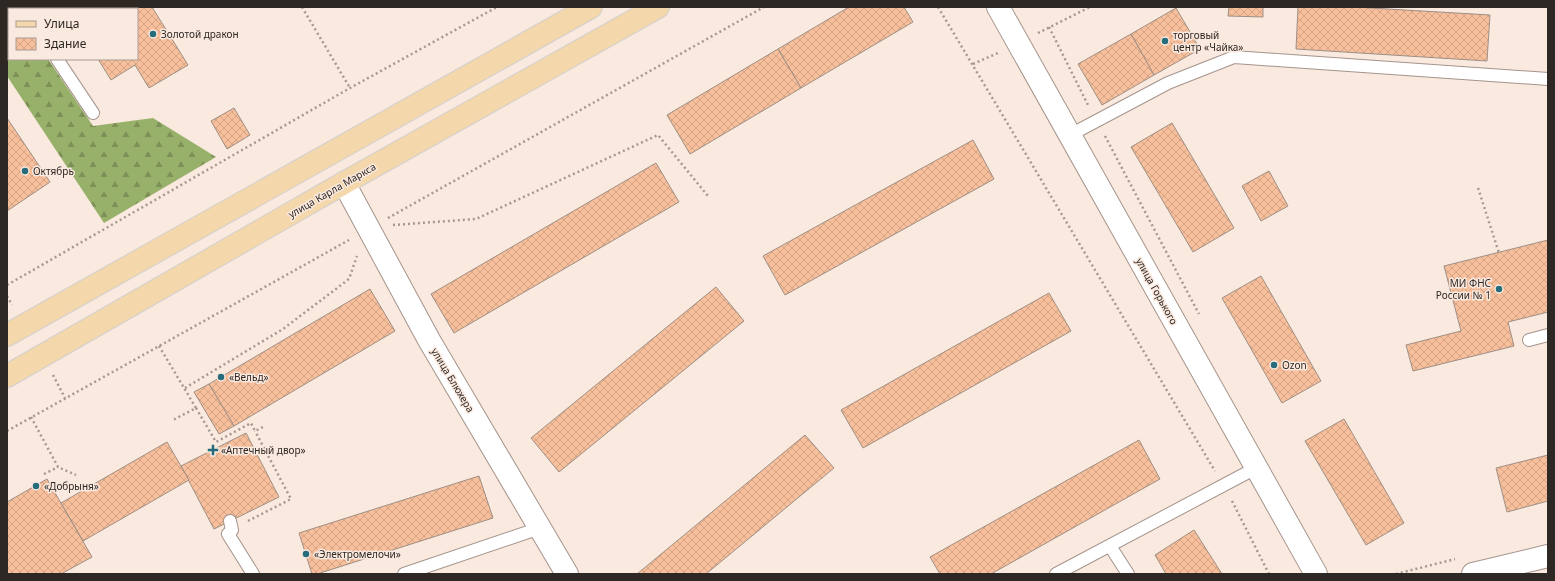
<svg xmlns="http://www.w3.org/2000/svg" width="1555" height="581" font-family="'Noto Sans',sans-serif">
  <style>
    .forest { fill: url(#forest-firs) }
    .building { fill: url(#building-cross-hatch); stroke: #9e8f85 }
    .lines { fill: none; stroke-linecap: round; stroke-linejoin: round }
    .service-casing { stroke: #a4948b; stroke-width: 14 }
    .minor-casing { stroke: #a4948b; stroke-width: 24 }
    .primary-casing { stroke: #d1d0cf; stroke-width: 24 }
    .path { stroke: #a49891; stroke-width: 2.5; stroke-dasharray: 2 3; stroke-linecap: butt }
    .service { stroke: #fff; stroke-width: 12 }
    .minor { stroke: #fff; stroke-width: 22 }
    .primary { stroke: #f4d7ab; stroke-width: 22 }
    .poi-dot { fill: #266c7a; stroke: #fae9df; stroke-width: 1.5 }
    .labels { text-anchor: middle; stroke-width: 3; stroke-linejoin: round; paint-order: stroke }
    .poi-label { font-size: 10px; fill: #2e2824; stroke: #fae9df; text-anchor: start }
    .street-label { font-size: 10px; fill: #2e2824; stroke: #fae9df }
  </style>
  <defs>
    <pattern id="forest-firs" width="22" height="20" patternUnits="userSpaceOnUse"><rect width="22" height="20" fill="#98b16a"/><path d="M5 1l3.5 6h-7zM16 11l3.5 6h-7z" fill="#7c9057"/></pattern>
    <pattern id="building-cross-hatch" width="8" height="8" patternUnits="userSpaceOnUse"><rect width="8" height="8" fill="#f7bf9b"/><path d="M0 0l8 8M0 8l8-8" fill="none" stroke="#d4a485"/></pattern>
  </defs>
  <rect width="100%" height="100%" fill="#fae9df"/>
  <!-- forest -->
  <polygon class="forest" points="7,15 9,16 9,59 48,59 93,126 153,118 216,157 104,223 7,76"/>
  <!-- building -->
  <g class="building">
    <polygon points="66,7 152,7 188,65 149,88 135,65 111,80 98,59 137,59 137,9 68,9"/>
    <polygon points="849,7 904,7 913,22 801,88 778,49"/>
    <polygon points="1229,7 1263,7 1263,17 1228,16"/>
    <polygon points="1298,7 1354,7 1490,15 1487,61 1296,49"/>
    <polygon points="1176,8 1200,49 1154,75 1131,34"/>
    <polygon points="1131,34 1154,75 1102,105 1078,64"/>
    <polygon points="778,49 801,88 690,154 667,115"/>
    <polygon points="234,108 250,135 227,149 211,121"/>
    <polygon points="7,118 50,182 7,211"/>
    <polygon points="1172,123 1234,228 1193,252 1131,147"/>
    <polygon points="973,140 994,179 785,295 763,256"/>
    <polygon points="656,163 679,202 454,333 431,294"/>
    <polygon points="1269,171 1288,206 1261,221 1242,186"/>
    <polygon points="1548,240 1548,312 1508,322 1514,346 1413,371 1406,345 1461,331 1444,266"/>
    <polygon points="1261,276 1321,381 1282,403 1222,298"/>
    <polygon points="716,287 744,321 559,472 531,438"/>
    <polygon points="370,289 395,331 234,426 209,384"/>
    <polygon points="1049,293 1071,331 863,448 841,410"/>
    <polygon points="209,384 234,426 219,434 194,392"/>
    <polygon points="1344,419 1404,523 1366,545 1305,441"/>
    <polygon points="246,433 279,497 214,529 181,466"/>
    <polygon points="805,435 834,468 706,574 637,574"/>
    <polygon points="1139,440 1160,479 991,574 940,574 930,557"/>
    <polygon points="167,442 189,480 83,541 61,503"/>
    <polygon points="1548,455 1548,501 1507,512 1496,468"/>
    <polygon points="479,476 493,518 317,574 312,574 299,533"/>
    <polygon points="47,479 92,557 61,574 7,574 7,502"/>
    <polygon points="1194,530 1222,574 1166,574 1155,555"/>
  </g>
  <g class="lines">
    <defs>
      <g id="service">
        <polyline points="23,7 24,9"/>
        <polyline points="57,59 93,113"/>
        <polyline points="1070,135 1168,83 1234,57 1548,79"/>
        <polyline points="1529,340 1548,335"/>
        <polyline points="230,521 232,530 228,534 253,574"/>
        <polyline points="1110,546 1128,574"/>
        <polyline points="404,574 540,528"/>
        <polyline points="1056,574 1256,468"/>
      </g>
      <g id="minor">
        <polyline points="998,7 1316,574"/>
        <polyline points="344,183 429,340 567,574"/>
        <polyline points="1473,574 1548,556"/>
      </g>
      <g id="primary">
        <polyline points="7,335 591,7"/>
        <polyline points="7,376 344,183 658,7"/>
      </g>
    </defs>
    <!-- service casing -->
    <use href="#service" class="service-casing"/>
    <!-- minor casing -->
    <use href="#minor" class="minor-casing"/>
    <!-- primary casing -->
    <use href="#primary" class="primary-casing"/>
    <!-- path -->
    <g class="path">
      <polyline points="302,7 350,88"/>
      <polyline points="938,7 1215,471"/>
      <polyline points="1049,27 1088,105"/>
      <polyline points="1038,33 1090,7"/>
      <polyline points="973,64 998,53"/>
      <polyline points="1105,136 1199,314"/>
      <polyline points="1478,188 1499,253"/>
      <polyline points="388,218 764,7"/>
      <polyline points="393,225 476,219 658,135 708,196"/>
      <polyline points="7,285 350,88 497,7"/>
      <polyline points="7,296 12,305"/>
      <polyline points="159,346 196,408 173,420"/>
      <polyline points="53,375 65,398"/>
      <polyline points="185,388 283,329 349,279 357,256"/>
      <polyline points="196,408 216,442 251,423 255,431 263,427"/>
      <polyline points="31,417 58,467 76,475"/>
      <polyline points="7,431 349,240"/>
      <polyline points="44,474 58,467"/>
      <polyline points="1232,501 1269,574"/>
      <polyline points="248,521 291,499 255,431"/>
      <polyline points="1396,574 1455,559"/>
    </g>
    <!-- service -->
    <use href="#service" class="service"/>
    <!-- minor -->
    <use href="#minor" class="minor"/>
    <!-- primary -->
    <use href="#primary" class="primary"/>
  </g>
  <!-- markers -->
  <g class="poi-dot">
    <circle cx="153" cy="34" r="4"/>
    <circle cx="1165" cy="41" r="4"/>
    <circle cx="25" cy="171" r="4"/>
    <circle cx="1499" cy="289" r="4"/>
    <circle cx="1274" cy="365" r="4"/>
    <circle cx="221" cy="377" r="4"/>
    <path d="M211 444h4v4h4v4h-4v4h-4v-4h-4v-4h4z"/>
    <circle cx="36" cy="486" r="4"/>
    <circle cx="306" cy="554" r="4"/>
  </g>
  <g class="labels">
    <!-- poi labels -->
    <g class="poi-label">
      <text x="161" y="38">Золотой дракон</text>
      <text x="1173" y="39">торговый<tspan x="1173" dy="12">центр «Чайка»</tspan></text>
      <text x="33" y="175">Октябрь</text>
      <text x="1491" y="287" text-anchor="end">МИ ФНС<tspan x="1491" dy="12">России № 1</tspan></text>
      <text x="1282" y="369">Ozon</text>
      <text x="229" y="381">«Вельд»</text>
      <text x="221" y="454">«Аптечный двор»</text>
      <text x="44" y="490">«Добрыня»</text>
      <text x="314" y="558">«Электромелочи»</text>
    </g>
    <!-- street labels -->
    <g class="street-label">
      <text transform="translate(332 190) rotate(-30)" y="4">улица Карла Маркса</text>
      <text transform="translate(1157 291) rotate(61)" y="4">улица Горького</text>
      <text transform="translate(453 380) rotate(59)" y="4">улица Блюхера</text>
    </g>
  </g>
  <!-- border -->
  <rect width="1555" height="581" fill="none" stroke="#2e2824" stroke-width="16"/>
  <!-- legend -->
  <rect x="8" y="8" width="130" height="52" fill="#fae9df" stroke="#a89c94"/>
  <rect x="16" y="21" width="20" height="6" fill="#f4d7ab" stroke="#a89c94"/>
  <text x="44" y="28" font-size="12" fill="#2e2824">Улица</text>
  <rect x="16" y="38" width="20" height="12" fill="url(#building-cross-hatch)" stroke="#a89c94"/>
  <text x="44" y="48" font-size="12" fill="#2e2824">Здание</text>
</svg>
